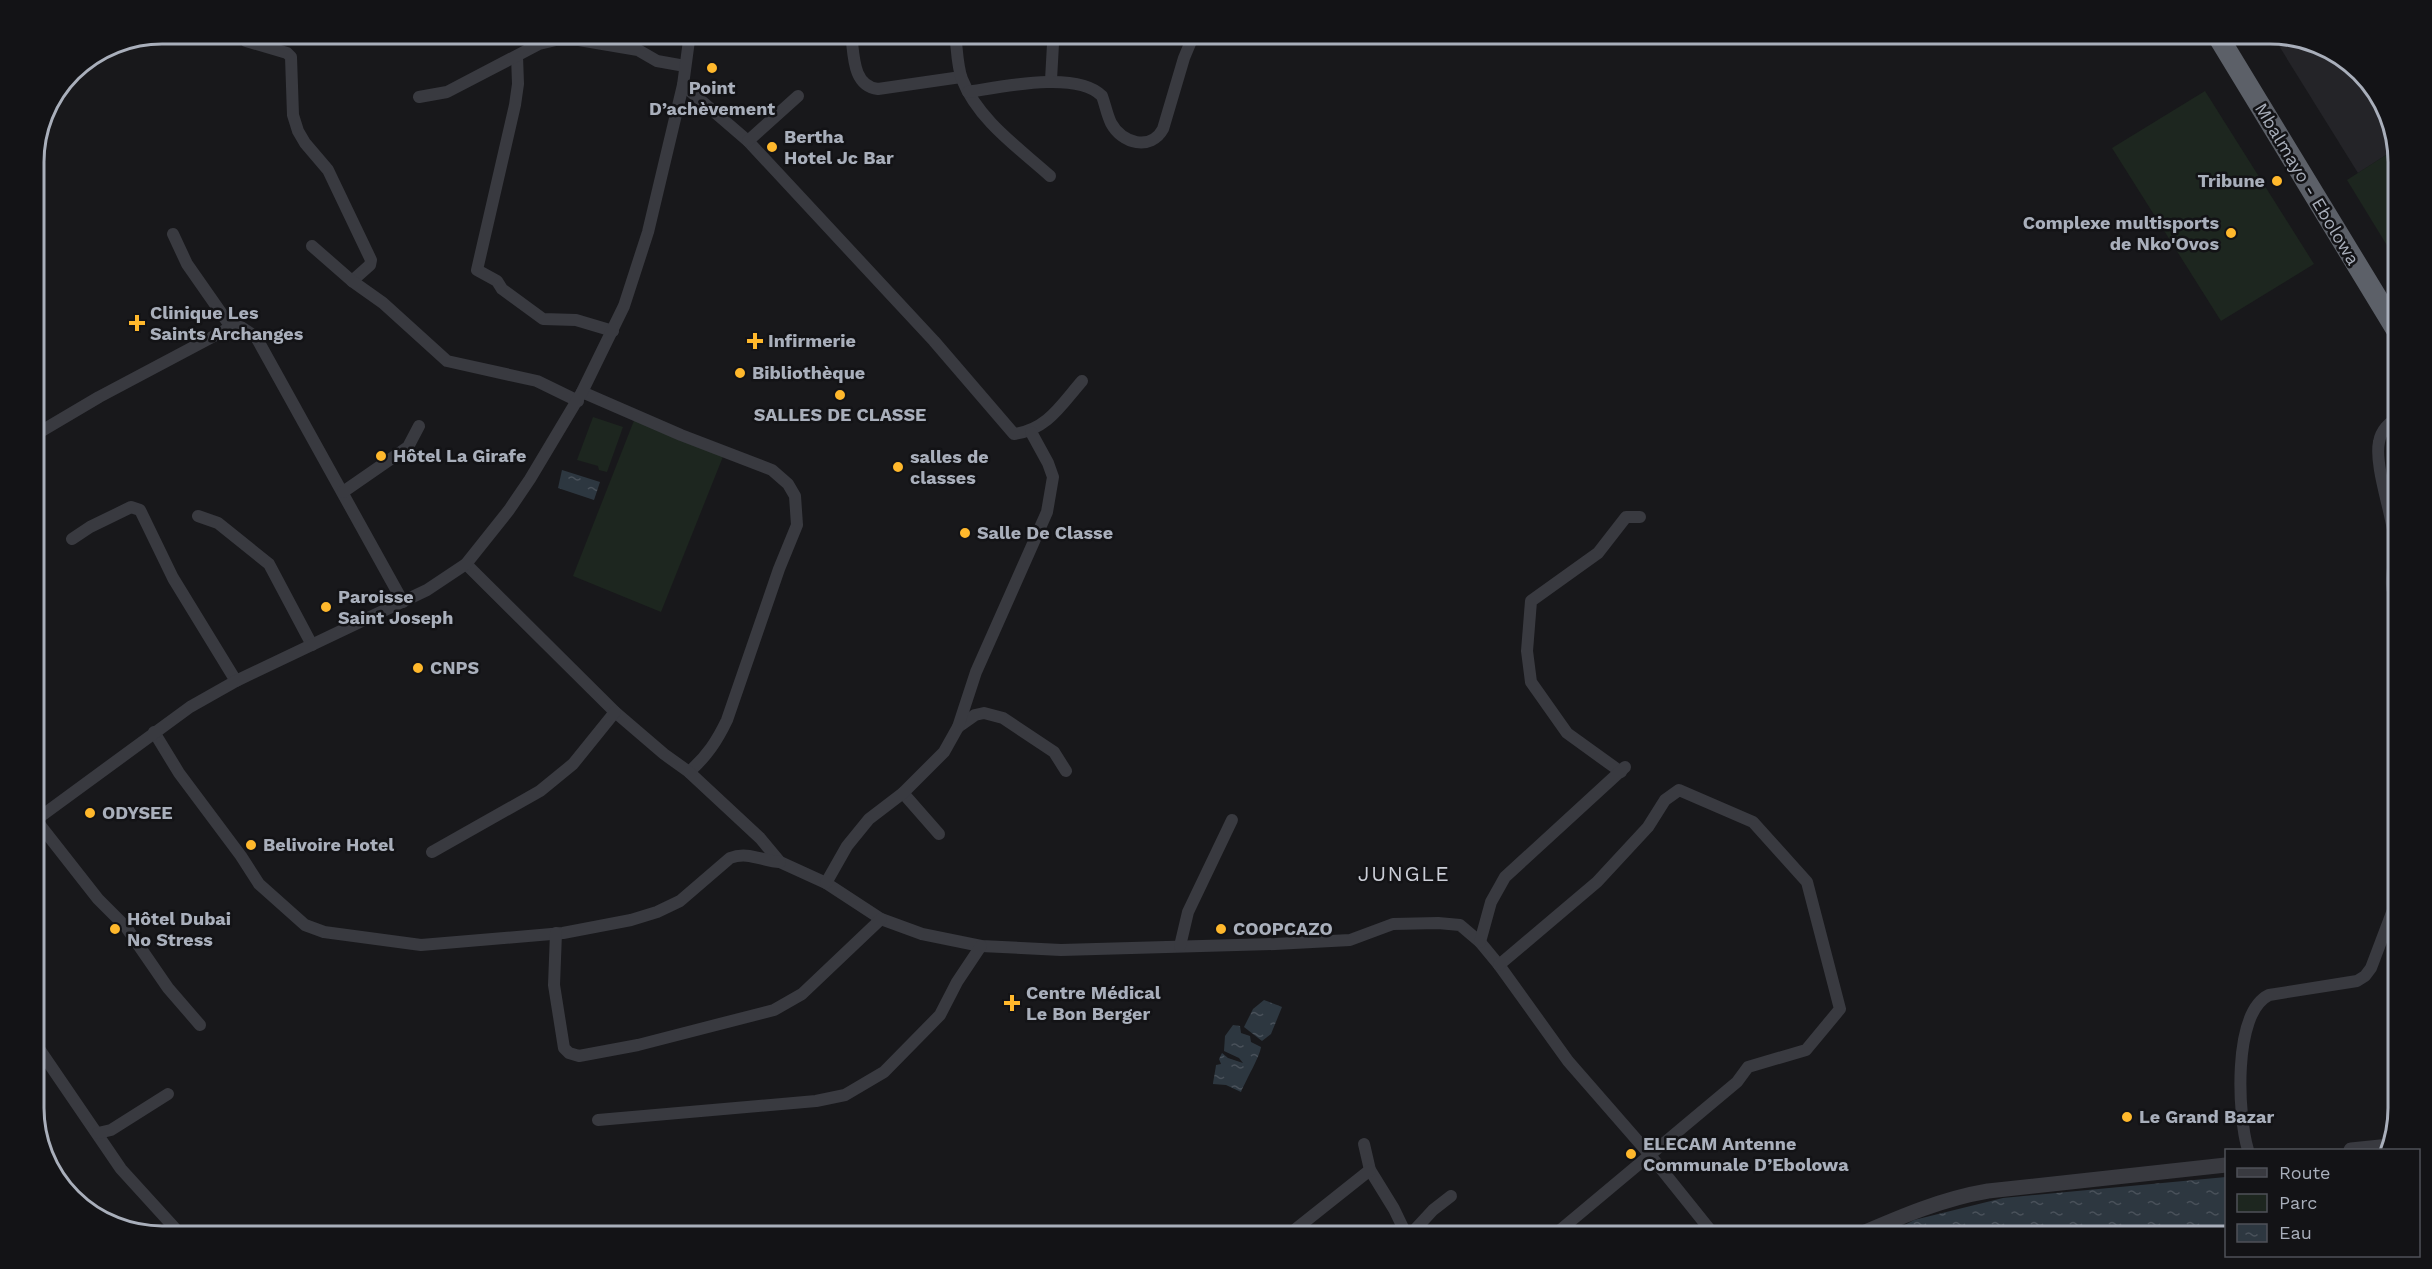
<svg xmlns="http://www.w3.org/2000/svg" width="2432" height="1269" font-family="'Work Sans',sans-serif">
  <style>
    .built { fill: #242428 }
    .park { fill: #1d261f }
    .water { fill: url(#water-ripples) }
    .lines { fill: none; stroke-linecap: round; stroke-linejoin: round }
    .minor { stroke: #393a40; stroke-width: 12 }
    .tertiary { stroke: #393a40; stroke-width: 15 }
    .trunk { stroke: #5c6068; stroke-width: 21 }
    .poi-dot { fill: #ffb82c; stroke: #131316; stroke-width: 2 }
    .labels { text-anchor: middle; stroke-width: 5; stroke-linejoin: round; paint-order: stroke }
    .poi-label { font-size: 18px; font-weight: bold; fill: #a9afbb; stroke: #131316; text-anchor: start }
    .street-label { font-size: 18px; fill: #a9afbb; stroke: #131316 }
    .quarter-label { font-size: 21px; letter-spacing: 1.5px; fill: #cbced7; stroke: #131316 }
    .rim { fill: none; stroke: #a9afbb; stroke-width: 3 }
  </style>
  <defs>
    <pattern id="water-ripples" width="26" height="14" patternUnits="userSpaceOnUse" patternTransform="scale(1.5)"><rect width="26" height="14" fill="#2d3740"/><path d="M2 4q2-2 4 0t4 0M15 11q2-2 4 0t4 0" fill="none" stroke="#49515a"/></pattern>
  </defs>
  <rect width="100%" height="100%" fill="#18181b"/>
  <!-- built -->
  <polygon class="built" points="2271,33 2328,46 2377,90 2397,148 2358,173"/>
  <!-- park -->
  <g class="park">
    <polygon points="2205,91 2314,264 2221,321 2112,148"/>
    <polygon points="2397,148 2399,154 2399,265 2347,180"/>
    <polygon points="593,417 623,427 607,472 599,470 598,466 577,460"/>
    <polygon points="635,418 724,454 661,612 573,576"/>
  </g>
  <!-- water -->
  <g class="water">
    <polygon points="562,470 600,482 594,500 558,488"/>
    <polygon points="1264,1000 1282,1007 1271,1034 1262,1041 1244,1027 1253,1009"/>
    <path d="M1233,1025L1240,1026L1241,1033L1250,1036L1251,1042L1261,1047C1260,1056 1246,1080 1241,1092L1226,1085L1213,1084C1213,1082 1216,1067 1216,1065L1221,1064L1219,1059L1222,1053L1228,1058L1243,1063L1239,1058L1224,1051L1225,1036Z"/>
    <polygon points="2226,1177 2226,1236 1884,1236 1914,1220 2003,1198"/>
  </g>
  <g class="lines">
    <!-- minor -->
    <g class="minor">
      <polyline points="238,33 246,41 287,53 291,57 293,115 298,131 305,143 328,170 371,260 370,265 352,281"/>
      <path d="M851,33C854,54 852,86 878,89L961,77"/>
      <path d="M955,33C957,47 957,66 962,79C978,120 1019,148 1050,176"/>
      <polyline points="517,56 518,84 515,105 477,270 497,281 502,289 543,319 576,320 613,331"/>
      <polyline points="1051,80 1053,44 1051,33"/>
      <path d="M683,85L748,141L934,341L1014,434C1047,430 1061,405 1082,381"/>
      <path d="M968,92C1001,87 1077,70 1102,96C1105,104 1107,115 1111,123C1122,144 1151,151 1163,129L1184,58L1194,34"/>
      <polyline points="419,97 447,92 539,44 556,40 579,40 638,50 657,61 685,66"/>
      <polyline points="748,141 798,96"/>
      <polyline points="173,234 187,264 231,327"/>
      <polyline points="312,246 352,281 383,303 447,361 537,381 578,401"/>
      <path d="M582,392L681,435L772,470L788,484L795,496L797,525L779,569L727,720C717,741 707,756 689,772"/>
      <path d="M2399,419C2389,421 2381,431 2379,442C2374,466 2393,516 2395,543C2396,558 2391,571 2392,585C2392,592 2396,601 2399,607"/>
      <polyline points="33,436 99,397 231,327 241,327 256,337 403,602"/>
      <polyline points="343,492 408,447 419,426"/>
      <polyline points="198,516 218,523 269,564 312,645"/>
      <polyline points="72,539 90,527 131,507 140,510 173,578 236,681"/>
      <polyline points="466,564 615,712 664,754 689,772 760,838 780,862 826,883 881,919 922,934 981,946 1061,950 1275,944 1350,940 1393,924 1438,923 1460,925 1480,942 1499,965 1568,1061 1650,1155 1715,1236"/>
      <polyline points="958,727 975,715 984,713 1003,718 1054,752 1066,771"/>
      <path d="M154,732L179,773L241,856L259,884L305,925L324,932L421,945L563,933L631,920L657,912L680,901L730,858C748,851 762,861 780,862"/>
      <polyline points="1621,772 1567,733 1531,682 1527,651 1531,601 1598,553 1626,517 1640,517"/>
      <polyline points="903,793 939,834"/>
      <polyline points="36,820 98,899 126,927 168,988 200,1025"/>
      <polyline points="33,822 190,707 236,681 427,590 466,564 509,510 530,479 582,392 624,306 648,232 683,85 690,33"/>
      <polyline points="432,852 540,791 573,764 615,712"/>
      <polyline points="826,883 847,846 869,819 903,793 944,752 958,727 976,672 1047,512 1053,477 1048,463 1031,432"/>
      <polyline points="556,933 554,985 564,1048 569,1053 579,1056 638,1045 774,1010 802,994 881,919"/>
      <polyline points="1480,942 1491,902 1505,877 1625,767"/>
      <polyline points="1180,946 1188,912 1232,820"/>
      <polyline points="1499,965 1597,882 1648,827 1665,800 1679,790 1753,822 1807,882 1840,1009 1806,1050 1748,1067 1737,1082 1553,1236"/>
      <polyline points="33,1040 121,1169 182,1236"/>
      <polyline points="598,1120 816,1101 845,1095 884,1072 940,1015 957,982 981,946"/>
      <polyline points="98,1133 111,1130 168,1094"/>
      <polyline points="1364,1144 1370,1170 1394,1209 1407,1236"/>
      <path d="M2248,1150C2238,1117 2232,1013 2269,995L2357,981L2365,976L2371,968L2399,894"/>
      <polyline points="1287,1236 1370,1170"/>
      <polyline points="1409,1236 1433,1210 1451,1196"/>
    </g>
    <!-- tertiary -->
    <g class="tertiary">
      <polyline points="2351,1150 2390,1146"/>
      <path d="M1856,1236C1900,1217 1941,1199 1988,1191L2226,1165"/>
    </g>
    <!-- trunk -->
    <polyline class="trunk" points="2216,33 2399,334"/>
  </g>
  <!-- markers -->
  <g class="poi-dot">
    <circle cx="712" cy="68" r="6"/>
    <circle cx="772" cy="147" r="6"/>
    <circle cx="2277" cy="181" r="6"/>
    <circle cx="2231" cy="233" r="6"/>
    <path d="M134 314h6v6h6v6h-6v6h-6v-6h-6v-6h6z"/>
    <path d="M752 332h6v6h6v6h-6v6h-6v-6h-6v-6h6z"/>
    <circle cx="740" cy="373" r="6"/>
    <circle cx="840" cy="395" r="6"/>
    <circle cx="381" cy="456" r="6"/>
    <circle cx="898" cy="467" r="6"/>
    <circle cx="965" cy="533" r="6"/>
    <circle cx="326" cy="607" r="6"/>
    <circle cx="418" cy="668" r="6"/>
    <circle cx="90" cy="813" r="6"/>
    <circle cx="251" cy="845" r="6"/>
    <circle cx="115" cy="929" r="6"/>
    <circle cx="1221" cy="929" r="6"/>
    <path d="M1009 994h6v6h6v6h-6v6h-6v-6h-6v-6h6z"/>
    <circle cx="2127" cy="1117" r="6"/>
    <circle cx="1631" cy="1154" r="6"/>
  </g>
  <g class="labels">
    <!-- poi labels -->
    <g class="poi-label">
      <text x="712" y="94" text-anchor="middle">Point<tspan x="712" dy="21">D’achèvement</tspan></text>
      <text x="784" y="143">Bertha<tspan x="784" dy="21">Hotel Jc Bar</tspan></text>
      <text x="2265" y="187" text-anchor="end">Tribune</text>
      <text x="2219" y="229" text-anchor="end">Complexe multisports<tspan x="2219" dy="21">de Nko'Ovos</tspan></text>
      <text x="150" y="319">Clinique Les<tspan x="150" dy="21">Saints Archanges</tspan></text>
      <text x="768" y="347">Infirmerie</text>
      <text x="752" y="379">Bibliothèque</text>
      <text x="840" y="421" text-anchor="middle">SALLES DE CLASSE</text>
      <text x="393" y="462">Hôtel La Girafe</text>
      <text x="910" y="463">salles de<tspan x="910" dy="21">classes</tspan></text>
      <text x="977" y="539">Salle De Classe</text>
      <text x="338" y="603">Paroisse<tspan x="338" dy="21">Saint Joseph</tspan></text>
      <text x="430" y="674">CNPS</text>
      <text x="102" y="819">ODYSEE</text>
      <text x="263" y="851">Belivoire Hotel</text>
      <text x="127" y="925">Hôtel Dubai<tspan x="127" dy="21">No Stress</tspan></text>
      <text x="1233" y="935">COOPCAZO</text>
      <text x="1026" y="999">Centre Médical<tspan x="1026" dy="21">Le Bon Berger</tspan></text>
      <text x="2139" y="1123">Le Grand Bazar</text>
      <text x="1643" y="1150">ELECAM Antenne<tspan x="1643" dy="21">Communale D’Ebolowa</tspan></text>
    </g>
    <!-- street labels -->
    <g class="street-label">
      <text transform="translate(2307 184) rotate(59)" y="6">Mbalmayo - Ebolowa</text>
    </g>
    <!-- quarter labels -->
    <g class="quarter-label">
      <text x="1404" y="881">JUNGLE</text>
    </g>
  </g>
  <!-- crop -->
  <path d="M0 0H2432V1269H0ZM162 44H2270A118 118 0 0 1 2388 162V1108A118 118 0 0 1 2270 1226H162A118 118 0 0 1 44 1108V162A118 118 0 0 1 162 44Z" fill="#131316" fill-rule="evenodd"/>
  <path class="rim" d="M162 44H2270A118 118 0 0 1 2388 162V1108A118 118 0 0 1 2270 1226H162A118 118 0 0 1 44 1108V162A118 118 0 0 1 162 44Z"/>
  <!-- legend -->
  <rect x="2225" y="1149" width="195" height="108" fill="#131316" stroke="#4f5158" stroke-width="1.5"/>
  <rect x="2237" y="1168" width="30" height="9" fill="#393a40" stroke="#4f5158" stroke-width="1.5"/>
  <text x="2279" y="1179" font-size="18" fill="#a9afbb">Route</text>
  <rect x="2237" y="1194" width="30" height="18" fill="#1d261f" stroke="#4f5158" stroke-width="1.5"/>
  <text x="2279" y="1209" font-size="18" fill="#a9afbb">Parc</text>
  <rect x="2237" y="1224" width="30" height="18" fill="url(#water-ripples)" stroke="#4f5158" stroke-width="1.5"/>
  <text x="2279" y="1239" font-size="18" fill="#a9afbb">Eau</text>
</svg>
